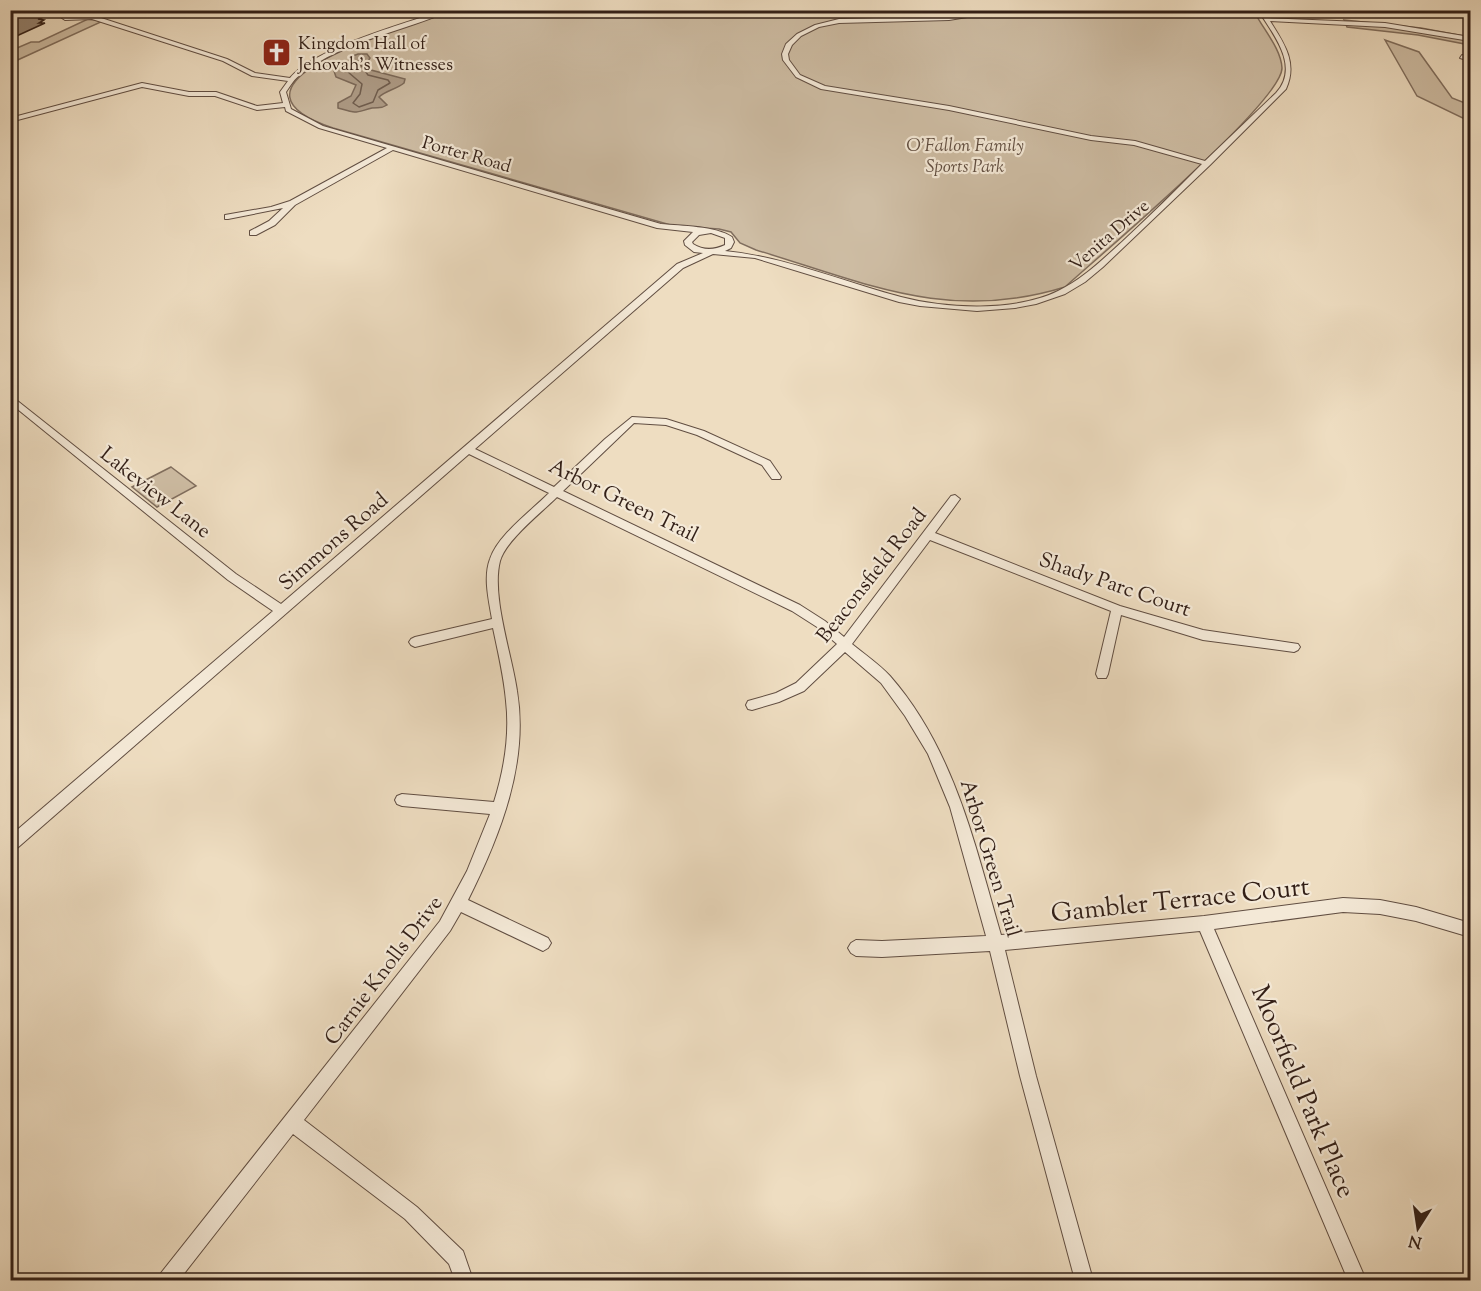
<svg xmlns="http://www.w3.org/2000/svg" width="1481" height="1291" font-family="'Sorts Mill Goudy',serif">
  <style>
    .green { fill: #cebda4; stroke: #806e5e; stroke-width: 1.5 }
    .water { fill: #ae9c87; stroke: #7c6a5a; stroke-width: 1.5 }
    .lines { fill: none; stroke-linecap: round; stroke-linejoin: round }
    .shore { stroke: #705e4f; stroke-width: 1.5 }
    .building { fill: #94826f; stroke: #321f17; stroke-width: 1.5 }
    .minor-casing { stroke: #614e42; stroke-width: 2 }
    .minor { fill: #f4e9d7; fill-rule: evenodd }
    .labels { text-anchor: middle; stroke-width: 4.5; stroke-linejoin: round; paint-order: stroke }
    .far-poi-label { font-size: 18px; fill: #321f17; stroke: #f4e9d7; text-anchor: start }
    .far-park-label { font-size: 18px; font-style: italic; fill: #614e41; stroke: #f4e9d7 }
    .far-street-label { font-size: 18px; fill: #321f17; stroke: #f4e9d7 }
    .street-label { font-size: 21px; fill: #321f17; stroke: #f4e9d7 }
    .near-street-label { font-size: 26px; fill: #321f17; stroke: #f4e9d7 }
  </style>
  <rect width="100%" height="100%" fill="#eeddc1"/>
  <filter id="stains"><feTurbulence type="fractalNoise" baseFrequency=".00333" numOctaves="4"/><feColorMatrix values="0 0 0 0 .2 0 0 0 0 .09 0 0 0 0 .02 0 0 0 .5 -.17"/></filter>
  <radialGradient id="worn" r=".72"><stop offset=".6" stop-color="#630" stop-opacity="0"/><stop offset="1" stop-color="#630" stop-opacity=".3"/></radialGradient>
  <!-- green -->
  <g class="green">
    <path d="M454,10L1254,11C1262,28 1281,48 1282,68C1282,102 1099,256 1065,287C948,323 866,283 756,250L740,243L731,232L719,229L674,226L333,128C198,82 418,24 454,10Z"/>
    <polygon points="88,19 103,21 11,63 10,51 31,42 39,42"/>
    <polygon points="1344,20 1421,28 1470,37 1470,45 1418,35 1347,27"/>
    <polygon points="1385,40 1419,52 1452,98 1470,105 1470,128 1465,119 1417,96"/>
    <polygon points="171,467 196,486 157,507 132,487"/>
  </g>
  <!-- water -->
  <path class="water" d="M358,54H367L370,58L366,64L371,70L405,79L404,83C397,89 385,91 379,97L387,105C381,109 379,107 372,108C353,113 359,114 338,108V103L351,96L356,85L336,77L334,71L348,62L350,57Z"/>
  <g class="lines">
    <!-- shore -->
    <polygon class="shore" points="358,61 368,75 388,80 390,83 378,90 373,102 359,107 353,103 360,94 362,84 348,72"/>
  </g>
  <!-- building -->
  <polygon class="building" points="18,11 37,13 32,15 44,17 38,19 44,20 39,23 45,23 10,39 10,13"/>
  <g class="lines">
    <defs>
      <g id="minor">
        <path d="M50,10H56L66,16H87L79,10H86L95,16L227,59L255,73L290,78C312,51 392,27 426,16L409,10C416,10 423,13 430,14C437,14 444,10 451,10C403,32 345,40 301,74C295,78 290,86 286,92L291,109L323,126L661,224C681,226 716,226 732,237L734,242L731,248L725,251C786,257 843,282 901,297C947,309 1015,312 1058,291C1083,279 1103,259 1123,241C1150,216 1176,190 1202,164L1134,145L1091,140L949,110L821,89L796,77L783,60L782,54L786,44L797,34L815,25L839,19L949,16L992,10H1009L949,20L839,23L819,27L801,36L792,45L788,54L789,60L800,75L825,86L949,106L1091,136L1135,141L1205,161L1276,93C1301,66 1272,33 1258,10H1263L1267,18L1385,23L1470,37V41L1385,27L1270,21C1284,43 1298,63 1286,89L1210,165L1103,267L1085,282L1065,294L1036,304L1015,308L977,311L920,306L899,302L755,258L713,254L683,268L475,449L554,487L605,439L632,417L666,419L704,431L770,461L781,477L780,479H772L762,465L697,435L666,425L634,423L563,491L800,605L825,621L844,637L951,496L955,495L960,499L935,533L1120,606L1203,630L1298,644L1300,647L1298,650L1294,652L1203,640L1121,615L1108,674L1106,678H1098L1096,674L1111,611L930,540L852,644C864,654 879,664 890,676C954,749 975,845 1001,935L1204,916L1343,898L1380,900L1416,907L1470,923V937L1416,921L1380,914L1343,912L1214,929L1366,1280H1348L1200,931L1005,950L1036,1076L1093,1280H1075L1020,1076L990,951L882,957L856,956L851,953L848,948L851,943L856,940L882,941L986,936L950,807L928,754L905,716L881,683L845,652L804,691L779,702L752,710L748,709L746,705L748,701L776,693L796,683L837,644L817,627L792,611L557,497C541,513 506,540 500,561C491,596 512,655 517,691C529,763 500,836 468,900L548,938L551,943L548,948L543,951L461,912L450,931L304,1120L417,1207L463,1251L473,1280H455L449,1264L405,1219L293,1134L179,1280H159L161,1273L440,921L467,871L490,814L402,806L397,804L395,800L397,796L402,794L494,802C504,770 510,735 506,701C504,677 498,652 493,628L415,647L411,645L409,642L411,639L415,637L492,619C489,601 483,577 490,559C498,535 531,511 549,493L469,454L15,850L10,851V836L273,611L228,580L10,403V395L236,574L281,604L677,264L703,253L694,252L685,245L684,241L693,232L657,228L393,150L295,205L275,225L256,235H250V231L269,221L283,208L228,219H225V215L271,207L290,201L387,148L319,128L286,111L285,107L257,110L215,96H189L142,87L10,122V118L142,83L189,92H216L257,106L283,103L280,92L288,81L252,76L223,61L92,19L65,20ZM711,233L725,238V245C714,250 704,251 693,244L692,242L699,235Z"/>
        <polygon points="1462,55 1470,57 1470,61 1460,58"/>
      </g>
    </defs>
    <!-- minor casing -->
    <use href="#minor" class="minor-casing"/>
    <!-- minor -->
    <use href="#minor" class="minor"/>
  </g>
  <!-- icons -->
  <defs>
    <symbol id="church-square" viewBox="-11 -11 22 22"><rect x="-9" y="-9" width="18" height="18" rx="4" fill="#8f2418" stroke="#f4e9d7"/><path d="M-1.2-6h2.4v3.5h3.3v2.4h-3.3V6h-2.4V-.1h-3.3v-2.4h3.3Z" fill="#fff"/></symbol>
  </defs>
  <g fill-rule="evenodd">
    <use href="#church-square" x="260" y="36" width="33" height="33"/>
  </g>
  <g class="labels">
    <!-- far-poi labels -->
    <g class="far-poi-label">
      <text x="298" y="49">Kingdom Hall of<tspan x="298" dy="21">Jehovah's Witnesses</tspan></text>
    </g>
    <!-- far-park labels -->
    <g class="far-park-label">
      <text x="965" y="151">O'Fallon Family<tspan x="965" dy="21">Sports Park</tspan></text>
    </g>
    <!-- far-street labels -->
    <g class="far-street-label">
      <text transform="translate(467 154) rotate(16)" y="6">Porter Road</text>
      <text transform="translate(1109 235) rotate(-41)" y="6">Venita Drive</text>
    </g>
    <!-- street labels -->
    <g class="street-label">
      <text transform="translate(156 492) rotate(38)" y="7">Lakeview Lane</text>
      <text transform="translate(624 500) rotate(26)" y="7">Arbor Green Trail</text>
      <text transform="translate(333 541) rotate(-41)" y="7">Simmons Road</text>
      <text transform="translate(871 575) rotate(-52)" y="7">Beaconsfield Road</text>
      <text transform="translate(1115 584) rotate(19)" y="7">Shady Parc Court</text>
      <text transform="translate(991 858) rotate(73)" y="7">Arbor Green Trail</text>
      <text transform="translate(383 970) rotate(-53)" y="7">Carnie Knolls Drive</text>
    </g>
    <!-- near-street labels -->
    <g class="near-street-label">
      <text transform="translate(1180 899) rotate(-6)" y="9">Gambler Terrace Court</text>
      <text transform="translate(1304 1091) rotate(67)" y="9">Moorfield Park Place</text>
    </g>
  </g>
  <!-- margin -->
  <rect width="1481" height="1291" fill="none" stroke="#eeddc1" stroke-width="36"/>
  <rect x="12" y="12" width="1457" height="1267" fill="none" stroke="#321f17" stroke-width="3"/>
  <rect x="18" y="18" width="1445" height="1255" fill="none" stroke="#321f17" stroke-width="1.5"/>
  <!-- north arrow -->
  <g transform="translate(1418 1228) rotate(192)" stroke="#f4e9d7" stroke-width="4.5" paint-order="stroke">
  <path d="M0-4.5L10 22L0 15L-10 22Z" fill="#321f17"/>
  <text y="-9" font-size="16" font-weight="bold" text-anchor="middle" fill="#321f17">N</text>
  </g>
  <rect width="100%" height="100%" filter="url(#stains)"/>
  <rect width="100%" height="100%" fill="url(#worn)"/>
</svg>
